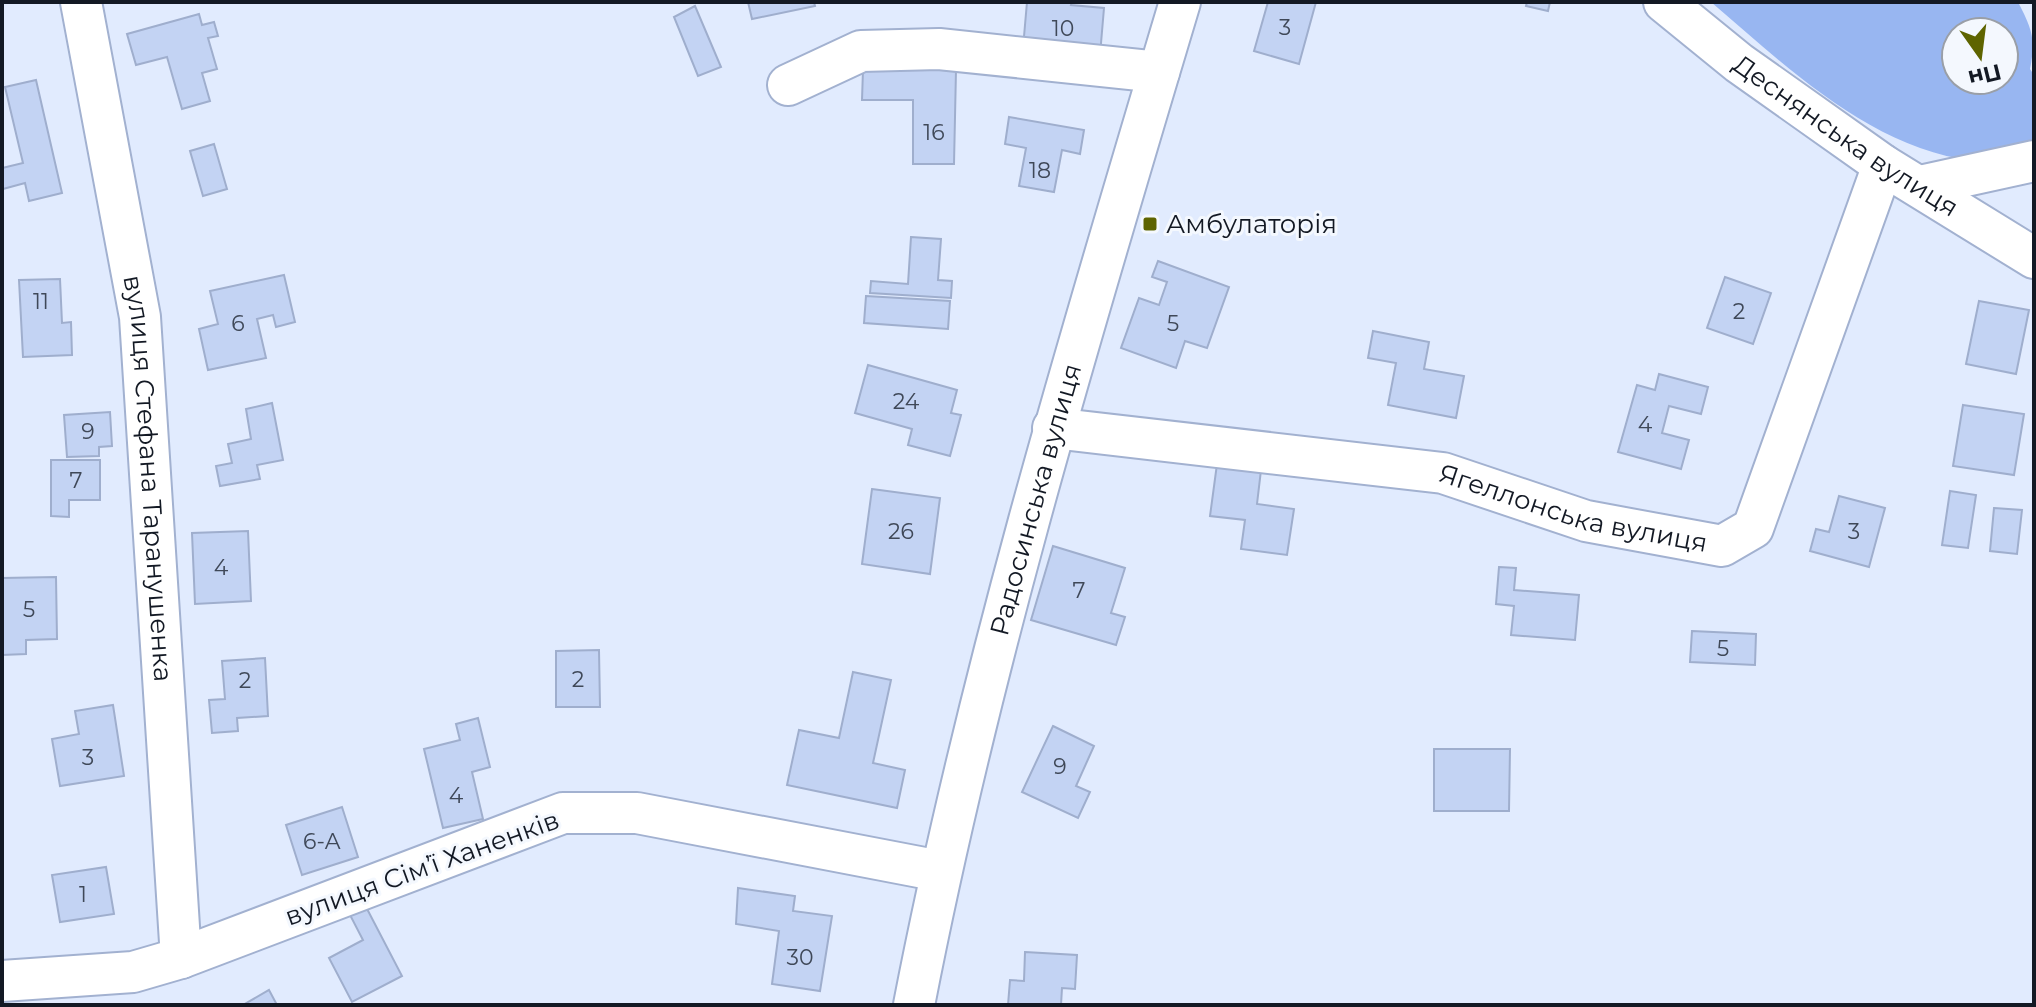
<svg xmlns="http://www.w3.org/2000/svg" width="2036" height="1007" font-family="Montserrat,sans-serif">
  <style>
    .forest { fill: #98b6f1; fill-rule: evenodd }
    .building { fill: #c3d3f3; stroke: #9faecd; stroke-width: 2 }
    .lines { fill: none; stroke-linecap: round; stroke-linejoin: round }
    .minor-casing { stroke: #a2b1d0; stroke-width: 44 }
    .minor { stroke: #fff; stroke-width: 40 }
    .poi-dot { fill: #5e6400; stroke: #f4f8fe; stroke-width: 3 }
    .labels { text-anchor: middle; stroke-width: 6; stroke-linejoin: round; paint-order: stroke }
    .number-label { font-size: 22px; fill: #3f4858 }
    .street-label { font-size: 26px; fill: #131924; stroke: #f4f8fe }
    .poi-label { font-size: 26px; fill: #131924; stroke: #f4f8fe; text-anchor: start }
  </style>
  <rect width="100%" height="100%" fill="#e1ebfe"/>
  <!-- forest -->
  <path class="forest" d="M1711,2H2018C2032,29 2036,39 2030,69L2034,75V151C2016,154 1992,163 1974,161C1870,148 1787,67 1711,2ZM1956,32H2004V80H1956Z"/>
  <!-- building -->
  <g class="building">
    <polygon points="748,2 814,2 815,6 752,19"/>
    <polygon points="1027,2 1072,2 1071,5 1104,8 1100,55 1023,48"/>
    <polygon points="1268,2 1316,2 1299,64 1254,51"/>
    <polygon points="1527,2 1550,2 1548,11 1526,6"/>
    <polygon points="695,6 721,67 698,76 674,17"/>
    <polygon points="199,14 202,25 214,22 218,36 208,38 217,69 202,73 210,101 182,109 167,57 136,65 127,34"/>
    <polygon points="863,70 956,70 954,164 913,164 913,100 862,100"/>
    <polygon points="36,80 62,193 29,201 25,183 3,189 2,186 2,168 23,163 5,87"/>
    <polygon points="1009,117 1084,130 1080,154 1062,150 1054,192 1019,186 1026,148 1005,144"/>
    <polygon points="214,144 227,189 203,196 190,151"/>
    <polygon points="911,237 941,239 938,280 952,281 951,298 870,293 871,281 908,284"/>
    <polygon points="1158,261 1229,287 1207,348 1185,341 1176,368 1121,348 1139,298 1159,305 1167,282 1152,277"/>
    <polygon points="284,275 295,322 276,327 273,315 257,319 266,358 208,370 199,329 218,324 210,291"/>
    <polygon points="1725,277 1771,293 1753,344 1707,328"/>
    <polygon points="60,279 62,323 71,322 72,355 23,357 19,280"/>
    <polygon points="866,296 950,301 948,329 864,323"/>
    <polygon points="1979,301 2029,310 2016,374 1966,364"/>
    <polygon points="1373,331 1429,342 1424,369 1464,376 1456,418 1388,405 1396,363 1368,358"/>
    <polygon points="868,365 957,390 951,413 961,415 950,456 908,445 912,429 855,413"/>
    <polygon points="1659,374 1708,387 1701,414 1669,406 1662,433 1689,440 1681,469 1618,452 1637,385 1655,390"/>
    <polygon points="272,403 283,460 257,465 260,479 220,486 216,466 232,463 228,444 251,439 246,409"/>
    <polygon points="1963,405 2024,414 2014,475 1953,466"/>
    <polygon points="110,412 112,446 99,447 99,456 67,457 64,415"/>
    <polygon points="51,460 100,460 100,500 69,500 69,517 51,516"/>
    <polygon points="1217,464 1261,470 1257,504 1294,509 1287,555 1241,549 1245,520 1210,516"/>
    <polygon points="872,489 940,498 930,574 862,564"/>
    <polygon points="1950,491 1976,495 1968,548 1942,545"/>
    <polygon points="1839,496 1885,508 1869,567 1810,551 1816,529 1829,532"/>
    <polygon points="1994,508 2022,510 2017,554 1990,551"/>
    <polygon points="248,531 251,601 195,604 192,533"/>
    <polygon points="1053,546 1125,568 1111,613 1125,617 1116,645 1031,620"/>
    <polygon points="1499,567 1516,568 1514,590 1579,595 1575,640 1511,635 1514,606 1496,604"/>
    <polygon points="56,577 57,639 26,640 26,654 2,655 2,578"/>
    <polygon points="1692,631 1756,634 1755,665 1690,662"/>
    <polygon points="599,650 600,707 556,707 556,651"/>
    <polygon points="265,658 268,716 237,718 238,731 212,733 209,700 225,699 222,661"/>
    <polygon points="853,672 891,680 873,763 905,770 897,808 787,785 799,730 839,738"/>
    <polygon points="113,705 124,776 60,786 52,739 79,734 75,711"/>
    <polygon points="478,718 490,767 472,772 483,819 443,828 424,749 460,740 456,724"/>
    <polygon points="1053,726 1094,746 1076,786 1090,792 1078,818 1022,792"/>
    <polygon points="1434,749 1510,749 1509,811 1434,811"/>
    <polygon points="342,807 358,857 302,875 286,825"/>
    <polygon points="106,867 114,914 60,922 52,875"/>
    <polygon points="738,888 795,896 793,911 832,916 820,991 772,984 779,931 736,924"/>
    <polygon points="365,905 402,976 352,1002 329,958 363,940 349,913"/>
    <polygon points="1025,952 1077,955 1075,989 1062,988 1061,1005 1008,1005 1010,980 1024,981"/>
    <polygon points="269,990 277,1005 243,1005"/>
  </g>
  <g class="lines">
    <defs>
      <g id="minor">
        <path id="s1" d="M81,2L140,317L181,958"/>
        <path id="s2" d="M1664,2L1739,63L1883,165L2034,258"/>
        <polyline points="788,85 861,51 939,49 1159,72"/>
        <polyline points="1920,186 2034,161"/>
        <path id="s3" d="M1053,428L1443,473L1586,521L1722,546L1753,528L1883,165"/>
        <polyline points="2,981 133,972 181,958 563,813 637,813 940,871"/>
        <path id="s4" d="M914,1005C980,665 1081,333 1180,2"/>
      </g>
    </defs>
    <!-- minor casing -->
    <use href="#minor" class="minor-casing"/>
    <!-- minor -->
    <use href="#minor" class="minor"/>
  </g>
  <!-- markers -->
  <rect class="poi-dot" x="1142" y="216" width="16" height="16" rx="4"/>
  <g class="labels">
    <!-- number labels -->
    <g class="number-label">
      <text x="1285" y="35">3</text>
      <text x="1063" y="36">10</text>
      <text x="934" y="140">16</text>
      <text x="1040" y="178">18</text>
      <text x="41" y="309">11</text>
      <text x="1739" y="319">2</text>
      <text x="238" y="331">6</text>
      <text x="1173" y="331">5</text>
      <text x="906" y="409">24</text>
      <text x="1645" y="432">4</text>
      <text x="88" y="439">9</text>
      <text x="76" y="488">7</text>
      <text x="901" y="539">26</text>
      <text x="1854" y="539">3</text>
      <text x="221" y="575">4</text>
      <text x="1079" y="598">7</text>
      <text x="29" y="617">5</text>
      <text x="1723" y="656">5</text>
      <text x="578" y="687">2</text>
      <text x="245" y="688">2</text>
      <text x="88" y="765">3</text>
      <text x="1060" y="774">9</text>
      <text x="456" y="803">4</text>
      <text x="322" y="849">6-А</text>
      <text x="83" y="902">1</text>
      <text x="800" y="965">30</text>
    </g>
    <!-- street labels -->
    <g class="street-label">
      <text dy="9" stroke="none"><textPath href="#s2" startOffset="226">Деснянська вулиця</textPath></text>
      <text dy="9" stroke="none"><textPath href="#s1" startOffset="482">вулиця Стефана Таранушенка</textPath></text>
      <text dy="9" stroke="none"><textPath href="#s4" startOffset="520">Радосинська вулиця</textPath></text>
      <text dy="9" stroke="none"><textPath href="#s3" startOffset="528">Ягеллонська вулиця</textPath></text>
      <text transform="translate(422 868) rotate(-20)" y="9">вулиця Сімʼї Ханенків</text>
    </g>
    <!-- poi labels -->
    <g class="poi-label">
      <text x="1166" y="233">Амбулаторія</text>
    </g>
  </g>
  <!-- border -->
  <rect width="2036" height="1007" fill="none" stroke="#131924" stroke-width="8"/>
  <!-- north arrow -->
  <g transform="translate(1980 56) rotate(166)"><circle r="38" fill="#f4f8fe" stroke="#9a9fa7" stroke-width="2"/>
  <path d="M0-6L14 30L0 20L-14 30Z" fill="#5e6400"/>
  <text y="-12" font-size="22" font-weight="bold" text-anchor="middle" fill="#131924">Пн</text>
  </g>
</svg>
